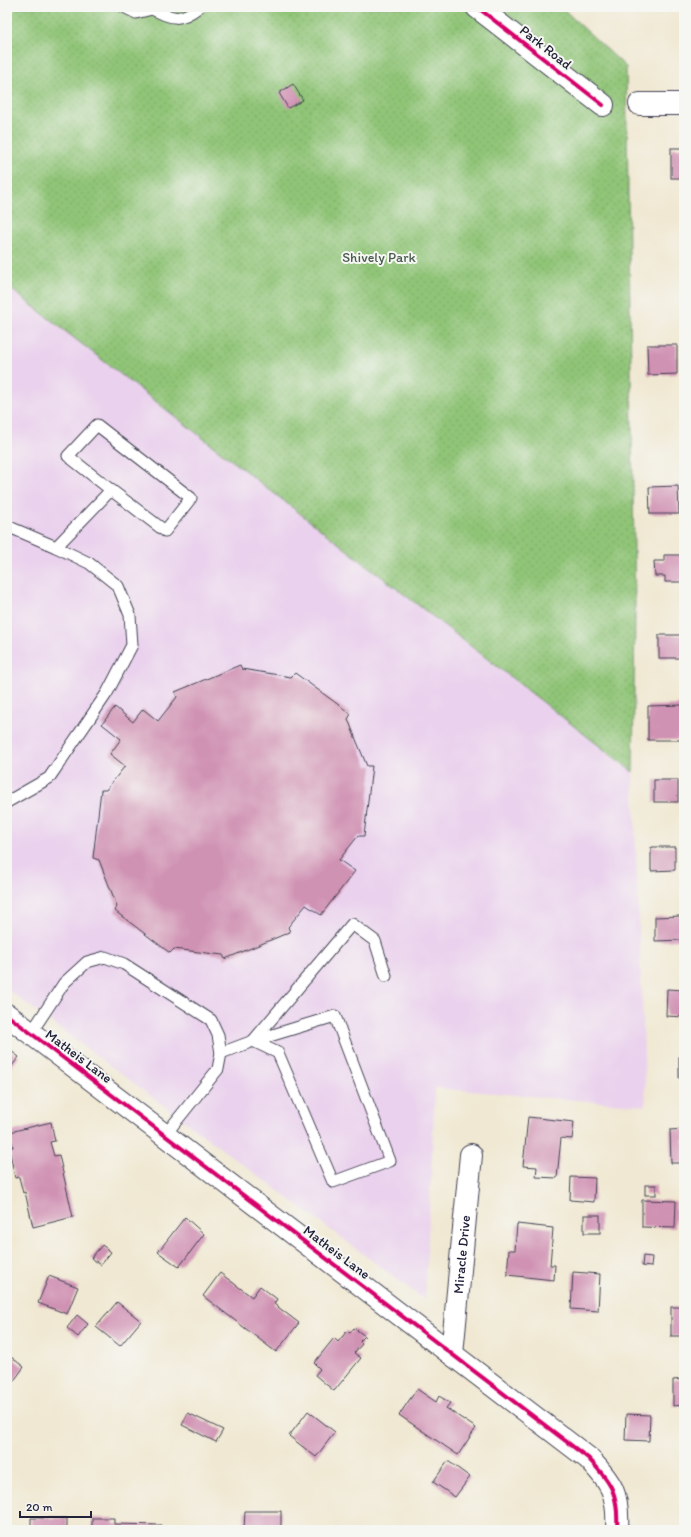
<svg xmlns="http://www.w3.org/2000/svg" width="691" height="1537" font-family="Itim,sans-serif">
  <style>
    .built { fill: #ead1ed }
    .park { fill: url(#park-dots); stroke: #597459 }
    .building { fill: #d092b3 }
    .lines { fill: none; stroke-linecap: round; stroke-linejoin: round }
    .lane-casing { stroke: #414052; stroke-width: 13 }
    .street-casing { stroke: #414052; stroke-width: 24 }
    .lane { stroke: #fff; stroke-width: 11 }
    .street { stroke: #fff; stroke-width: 22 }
    .cycleway-casing { stroke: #f6f6f2; stroke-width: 6 }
    .cycleway { stroke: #d6006c; stroke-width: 4 }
    .labels { text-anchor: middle; stroke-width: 4; stroke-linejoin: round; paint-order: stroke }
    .street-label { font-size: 14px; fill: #22223b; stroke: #f6f6f2 }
    .park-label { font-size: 14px; fill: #485b50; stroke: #f6f6f2 }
  </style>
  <defs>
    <pattern id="park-dots" width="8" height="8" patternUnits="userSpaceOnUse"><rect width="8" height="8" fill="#90c577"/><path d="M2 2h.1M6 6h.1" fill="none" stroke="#7ca968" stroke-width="1.8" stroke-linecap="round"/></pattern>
  </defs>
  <rect width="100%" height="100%" fill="#f6f6f2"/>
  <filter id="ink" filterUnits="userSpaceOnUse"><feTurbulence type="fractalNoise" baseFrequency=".025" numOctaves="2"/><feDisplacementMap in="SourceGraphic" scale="8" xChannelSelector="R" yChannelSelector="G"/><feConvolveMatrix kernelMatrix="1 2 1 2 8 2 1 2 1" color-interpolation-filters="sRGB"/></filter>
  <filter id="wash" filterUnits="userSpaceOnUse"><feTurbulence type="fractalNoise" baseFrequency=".012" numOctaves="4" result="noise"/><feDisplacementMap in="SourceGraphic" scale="16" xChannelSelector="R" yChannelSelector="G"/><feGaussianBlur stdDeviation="0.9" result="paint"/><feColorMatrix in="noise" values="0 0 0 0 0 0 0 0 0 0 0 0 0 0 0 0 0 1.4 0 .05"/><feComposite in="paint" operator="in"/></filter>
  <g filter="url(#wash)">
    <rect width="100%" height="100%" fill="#f0e8d2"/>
    <!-- built -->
    <polygon class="built" points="7,286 633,772 646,1106 435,1088 425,1300 7,989"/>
    <!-- park -->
    <polygon class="park" points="7,7 561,7 626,67 635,609 633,772 7,286"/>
    <g id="blocks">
      <!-- building -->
      <g class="building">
        <polygon points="293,84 303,100 288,108 279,93"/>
        <rect x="671" y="148" width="13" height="30"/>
        <polygon points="647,345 677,345 677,374 648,375"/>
        <polygon points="678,486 679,514 650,514 649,487"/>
        <polygon points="664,555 684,555 684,582 665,582 665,576 655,576 654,561 664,561"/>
        <rect x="659" y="635" width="25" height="23"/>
        <polygon points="240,665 242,669 291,677 295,673 351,714 348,719 357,742 367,766 372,766 364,836 358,836 339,860 355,871 321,915 306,905 288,927 290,932 225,959 223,955 174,949 170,953 115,911 117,906 99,860 93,858 101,790 106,790 125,766 110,754 121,739 102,724 115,707 133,722 143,709 158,721 177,697 175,692"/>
        <polygon points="684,705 684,740 648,740 648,706"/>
        <rect x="654" y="780" width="24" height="22"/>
        <polygon points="651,847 675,847 675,870 651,871"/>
        <polygon points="681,916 682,940 655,941 655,917"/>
        <polygon points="667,989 684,990 684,1017 666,1016"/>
        <polygon points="7,1048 19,1057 7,1072"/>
        <rect x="679" y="1057" width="5" height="21"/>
        <polygon points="528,1117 574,1122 572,1139 561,1138 557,1178 536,1177 537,1167 523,1166"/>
        <polygon points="51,1122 55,1141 50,1142 54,1156 59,1155 73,1217 33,1227 25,1192 23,1193 19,1177 15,1178 9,1148 13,1147 10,1132"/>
        <polygon points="684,1129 684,1163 671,1163 670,1130"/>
        <polygon points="571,1177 595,1178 594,1202 570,1200"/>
        <rect x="645" y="1185" width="11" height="10"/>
        <polygon points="642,1200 676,1201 675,1228 642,1227"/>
        <rect x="584" y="1215" width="16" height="18"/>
        <polygon points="185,1217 204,1234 179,1267 158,1252"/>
        <polygon points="517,1224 553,1228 550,1265 555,1265 554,1280 507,1275 509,1250 515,1250"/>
        <polygon points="102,1245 111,1252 101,1265 91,1258"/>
        <polygon points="643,1256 652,1257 651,1267 642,1266"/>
        <polygon points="573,1272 600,1274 598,1311 571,1309"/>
        <polygon points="220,1273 252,1297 260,1286 277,1299 274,1304 299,1323 276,1352 203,1296"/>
        <polygon points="49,1276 78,1287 67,1314 38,1303"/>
        <polygon points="117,1302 141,1321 120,1346 96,1327"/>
        <rect x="671" y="1307" width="13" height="29"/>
        <polygon points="77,1315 88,1324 78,1337 67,1328"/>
        <polygon points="354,1328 365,1336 360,1341 362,1344 354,1353 361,1358 334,1391 315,1375 320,1369 314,1363 334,1338 338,1342 347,1331 350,1333"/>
        <polygon points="7,1354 24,1367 13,1382 7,1378"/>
        <polygon points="684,1379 684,1405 673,1406 673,1380"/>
        <polygon points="417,1389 436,1402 439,1396 450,1403 446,1408 476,1428 458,1455 399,1415"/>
        <polygon points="308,1411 335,1432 316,1457 289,1436"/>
        <polygon points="188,1413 223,1430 216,1442 182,1425"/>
        <polygon points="626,1414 650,1415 649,1441 625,1440"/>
        <polygon points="448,1461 470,1477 455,1497 433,1482"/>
        <polygon points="245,1511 281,1511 281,1530 244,1530"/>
        <polygon points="31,1518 67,1518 67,1530 23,1530 23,1528 31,1528"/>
        <polygon points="92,1518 114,1518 114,1524 162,1525 162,1530 92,1530"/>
      </g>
    </g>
  </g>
  <g filter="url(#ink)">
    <use href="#blocks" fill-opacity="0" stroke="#414052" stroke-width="1"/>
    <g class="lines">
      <defs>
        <g id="lane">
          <polyline points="124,7 136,13 152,9"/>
          <path d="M152,7V9C173,19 180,22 199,7"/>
          <polyline points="7,526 56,547 89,563 118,586 130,615 132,645 107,693 49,778 7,802"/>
          <polyline points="56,547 111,490 165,531 191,498 97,425 68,456 111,490"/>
          <polygon points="335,1016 390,1161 333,1182 278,1053 253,1041"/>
          <polyline points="31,1033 64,983 87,962 105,957 124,964 211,1020 218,1035 221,1053 218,1069 165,1135"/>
          <polyline points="221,1053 253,1041 352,924 375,941 386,976"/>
        </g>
        <g id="street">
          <polyline points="477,7 603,105"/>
          <polyline points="640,104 684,104"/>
          <path d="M7,1015L588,1458C612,1483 619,1494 617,1530"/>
          <path id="s1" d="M452,1354L471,1155"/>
        </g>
      </defs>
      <!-- lane casing -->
      <use href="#lane" class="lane-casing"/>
      <!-- street casing -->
      <use href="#street" class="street-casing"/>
      <!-- lane -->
      <use href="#lane" class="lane"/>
      <!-- street -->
      <use href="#street" class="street"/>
      <defs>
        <g id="cycleway">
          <polyline points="477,7 603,105"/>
          <path d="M7,1015L588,1458C612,1483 619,1494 617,1530"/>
        </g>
      </defs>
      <!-- cycleway casing -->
      <use href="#cycleway" class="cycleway-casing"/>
      <!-- cycleway -->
      <use href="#cycleway" class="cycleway"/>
    </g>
  </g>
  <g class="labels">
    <!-- street labels -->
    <g class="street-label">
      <text transform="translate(546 47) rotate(38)" y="5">Park Road</text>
      <text transform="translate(79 1056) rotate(37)" y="5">Matheis Lane</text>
      <text transform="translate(337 1252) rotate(37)" y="5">Matheis Lane</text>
      <text dy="5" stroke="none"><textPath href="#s1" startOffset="100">Miracle Drive</textPath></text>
    </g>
    <!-- park labels -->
    <g class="park-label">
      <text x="379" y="262">Shively Park</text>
    </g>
  </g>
  <!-- margin -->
  <rect width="691" height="1537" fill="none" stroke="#f6f6f2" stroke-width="24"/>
  <!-- scale -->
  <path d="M20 1511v6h71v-6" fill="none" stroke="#22223b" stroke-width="2"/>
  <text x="26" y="1511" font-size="12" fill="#22223b" stroke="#f6f6f2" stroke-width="3" paint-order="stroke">20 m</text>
</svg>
